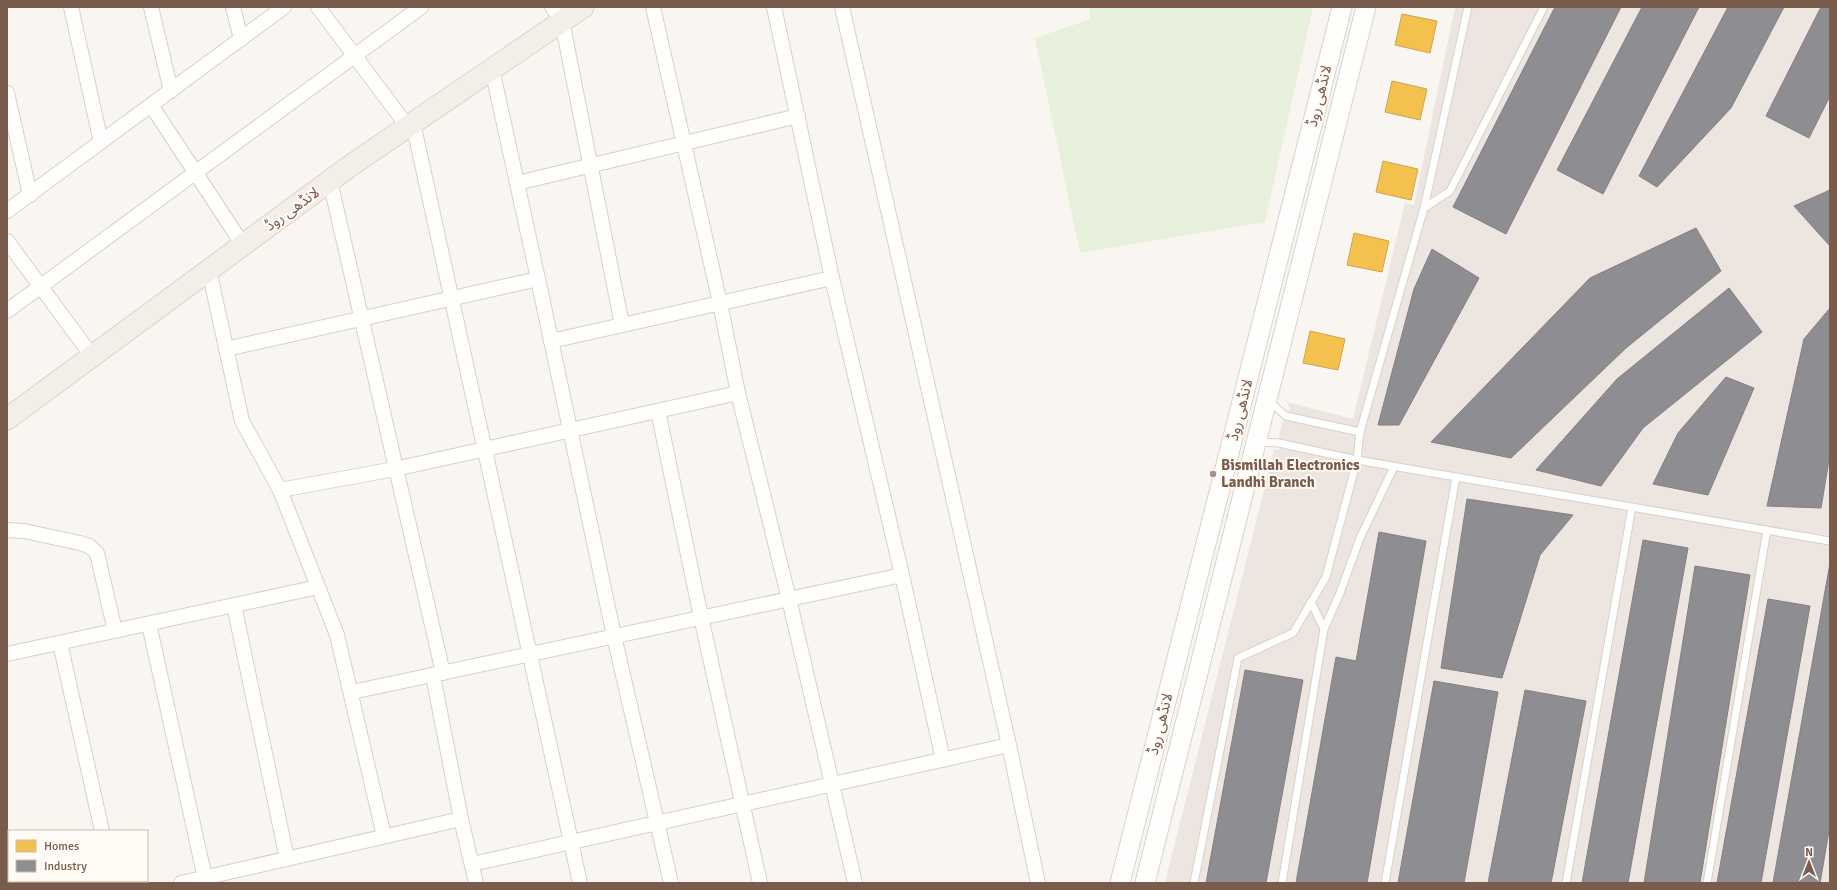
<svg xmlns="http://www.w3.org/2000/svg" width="1837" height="890" font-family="Signika,'Noto Sans Arabic',sans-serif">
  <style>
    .industrial { fill: #ede5e0 }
    .green { fill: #e7f0db }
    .homes { fill: #f2c14e; stroke: #cea34e }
    .industry { fill: #8d8d92; stroke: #877e7d }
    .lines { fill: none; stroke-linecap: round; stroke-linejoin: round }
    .service-casing { stroke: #d7d1cb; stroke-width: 9 }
    .minor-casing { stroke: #d7d1cb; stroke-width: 16 }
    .secondary-casing { stroke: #d9d2cb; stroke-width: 21 }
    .primary-casing { stroke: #dad1cc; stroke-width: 23 }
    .service { stroke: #fefefd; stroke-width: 7 }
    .minor { stroke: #fefefd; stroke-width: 14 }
    .secondary { stroke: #fefefd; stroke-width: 19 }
    .primary { stroke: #f3eee8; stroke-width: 21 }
    .poi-dot { fill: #a69286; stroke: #fffaf3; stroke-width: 1.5 }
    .labels { text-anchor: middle; stroke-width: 4; stroke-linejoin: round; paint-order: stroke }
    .street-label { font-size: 15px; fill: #7a5c4d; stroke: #fffaf3 }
    .poi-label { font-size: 15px; font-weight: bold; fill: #7a5c4d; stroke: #fffaf3; text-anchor: start }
  </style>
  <rect width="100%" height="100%" fill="#f9f5f0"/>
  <!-- industrial -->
  <polygon class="industrial" points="1455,7 1830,7 1830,883 1165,883 1274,450 1280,449 1279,436 1283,420 1290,409 1287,402 1353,419 1405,203 1414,205"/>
  <!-- green -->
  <polygon class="green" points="1089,7 1313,7 1265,222 1080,253 1035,38 1091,19"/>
  <!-- homes -->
  <g class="homes">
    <polygon points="1402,14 1437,21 1430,53 1395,45"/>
    <polygon points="1392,81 1427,89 1420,120 1385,112"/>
    <polygon points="1383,161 1418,169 1411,200 1376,192"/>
    <polygon points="1354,233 1389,241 1382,272 1347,265"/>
    <polygon points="1310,331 1345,339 1338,370 1303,363"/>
  </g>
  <!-- industry -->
  <g class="industry">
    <polygon points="1555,7 1621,7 1506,234 1453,207"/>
    <polygon points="1642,7 1699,7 1603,194 1557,170"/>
    <polygon points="1728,7 1784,7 1731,108 1657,187 1639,176"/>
    <polygon points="1821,7 1830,7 1830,96 1809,138 1766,116"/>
    <polygon points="1830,190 1830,246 1794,206"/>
    <polygon points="1696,228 1721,271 1626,348 1511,458 1431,442 1590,278"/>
    <polygon points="1432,249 1479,278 1399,425 1378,425 1414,289"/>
    <polygon points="1729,288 1762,332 1643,428 1601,486 1536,470 1617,379"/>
    <polygon points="1830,308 1830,454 1821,508 1767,506 1804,339"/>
    <polygon points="1726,377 1754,388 1708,495 1653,484 1678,433"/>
    <polygon points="1467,499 1573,515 1540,555 1502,678 1441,668"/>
    <polygon points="1379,532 1426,541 1367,883 1296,883 1336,657 1356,661"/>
    <polygon points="1643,540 1688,548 1628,883 1582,883"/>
    <polygon points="1830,563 1830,825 1820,883 1773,883"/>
    <polygon points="1695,566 1750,575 1700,883 1644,883"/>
    <polygon points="1768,599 1810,606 1761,883 1717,883"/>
    <polygon points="1245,670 1303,680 1266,883 1206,883"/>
    <polygon points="1434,681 1498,692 1464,883 1398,883"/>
    <polygon points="1525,690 1586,701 1551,883 1488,883"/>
  </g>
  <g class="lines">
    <defs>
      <g id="service">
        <polyline points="1424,208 1468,7"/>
        <polyline points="1269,401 1286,416 1360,432"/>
        <polyline points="1256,442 1279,443 1357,460 1830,541"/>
        <polyline points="1324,629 1340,593 1360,538 1394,467"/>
        <polyline points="1194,883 1238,658 1293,633 1326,577 1357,460 1360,432 1424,208 1450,191 1544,7"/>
        <polyline points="1282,883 1324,629 1311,602"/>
        <polyline points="1385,883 1456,477"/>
        <polyline points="1566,883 1632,507"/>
        <polyline points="1707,883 1767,530"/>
      </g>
      <g id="minor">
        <polyline points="71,7 101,142"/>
        <polyline points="151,7 171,91"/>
        <polyline points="233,7 241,39"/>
        <polyline points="318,7 408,127"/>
        <polyline points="552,7 562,21 622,325"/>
        <polyline points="774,7 832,278 902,575 943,760"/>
        <polyline points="842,7 1009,745 1038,883"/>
        <polyline points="492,69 538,279"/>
        <polyline points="7,93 30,195"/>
        <polyline points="151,105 243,245"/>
        <polyline points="413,123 580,883"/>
        <polyline points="330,181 443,673"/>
        <polyline points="517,183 798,116"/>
        <polyline points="7,211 284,7"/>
        <polyline points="7,241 92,356"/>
        <polyline points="209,270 242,421 280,490 337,635 384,836"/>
        <polyline points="7,311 421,7"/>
        <polyline points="551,341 832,278"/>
        <polyline points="226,349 538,279 614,636 671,883"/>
        <polyline points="738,393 789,599 855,883"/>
        <polyline points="658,411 701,617 760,883"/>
        <polyline points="280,490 395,469 738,393 720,303 653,7"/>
        <polyline points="7,530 24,531 80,543 89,546 97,553 115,631"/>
        <polyline points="234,605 287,859"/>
        <polyline points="149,624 206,883"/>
        <polyline points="60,643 102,831"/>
        <polyline points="7,654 318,587"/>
        <polyline points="433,676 461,819 476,883"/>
        <polyline points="352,692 902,575"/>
        <polyline points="472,864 1009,745"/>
        <polyline points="7,881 8,883"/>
        <polyline points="113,881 114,883"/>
        <polyline points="181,883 461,819"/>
      </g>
      <g id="secondary">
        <polyline points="1120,883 1342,7"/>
        <polyline points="1145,883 1366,7"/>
      </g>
      <polyline id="primary" points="7,419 350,166 583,7"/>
    </defs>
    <!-- service casing -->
    <use href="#service" class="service-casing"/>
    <!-- minor casing -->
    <use href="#minor" class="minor-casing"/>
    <!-- secondary casing -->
    <use href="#secondary" class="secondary-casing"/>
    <!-- primary casing -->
    <use href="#primary" class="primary-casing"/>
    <!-- service -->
    <use href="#service" class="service"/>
    <!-- minor -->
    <use href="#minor" class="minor"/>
    <!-- secondary -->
    <use href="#secondary" class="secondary"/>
    <!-- primary -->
    <use href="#primary" class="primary"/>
  </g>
  <!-- markers -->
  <circle class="poi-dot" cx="1213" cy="474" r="4"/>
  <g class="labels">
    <!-- street labels -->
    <g class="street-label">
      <text transform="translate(1319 96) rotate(-76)" y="5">لانڈھی روڈ</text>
      <text transform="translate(292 209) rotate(-36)" y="5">لانڈھی روڈ</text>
      <text transform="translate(1240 410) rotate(-76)" y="5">لانڈھی روڈ</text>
      <text transform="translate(1160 724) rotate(-76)" y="5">لانڈھی روڈ</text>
    </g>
    <!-- poi labels -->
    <g class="poi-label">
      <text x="1221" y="470">Bismillah Electronics<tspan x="1221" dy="17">Landhi Branch</tspan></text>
    </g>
  </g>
  <!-- border -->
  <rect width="1837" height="890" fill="none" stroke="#7a5c4d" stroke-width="16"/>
  <!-- legend -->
  <rect x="8" y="830" width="140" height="52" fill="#fffaf3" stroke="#cabbb1"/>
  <rect x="16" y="840" width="20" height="12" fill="#f2c14e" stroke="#cabbb1"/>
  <text x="44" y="850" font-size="12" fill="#7a5c4d">Homes</text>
  <rect x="16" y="860" width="20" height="12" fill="#8d8d92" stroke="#cabbb1"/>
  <text x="44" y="870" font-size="12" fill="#7a5c4d">Industry</text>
  <!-- north arrow -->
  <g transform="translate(1809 862)" stroke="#fffaf3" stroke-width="3" paint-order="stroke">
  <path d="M0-3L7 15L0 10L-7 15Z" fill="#7a5c4d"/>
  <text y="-6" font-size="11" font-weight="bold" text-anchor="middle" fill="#7a5c4d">N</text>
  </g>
</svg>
